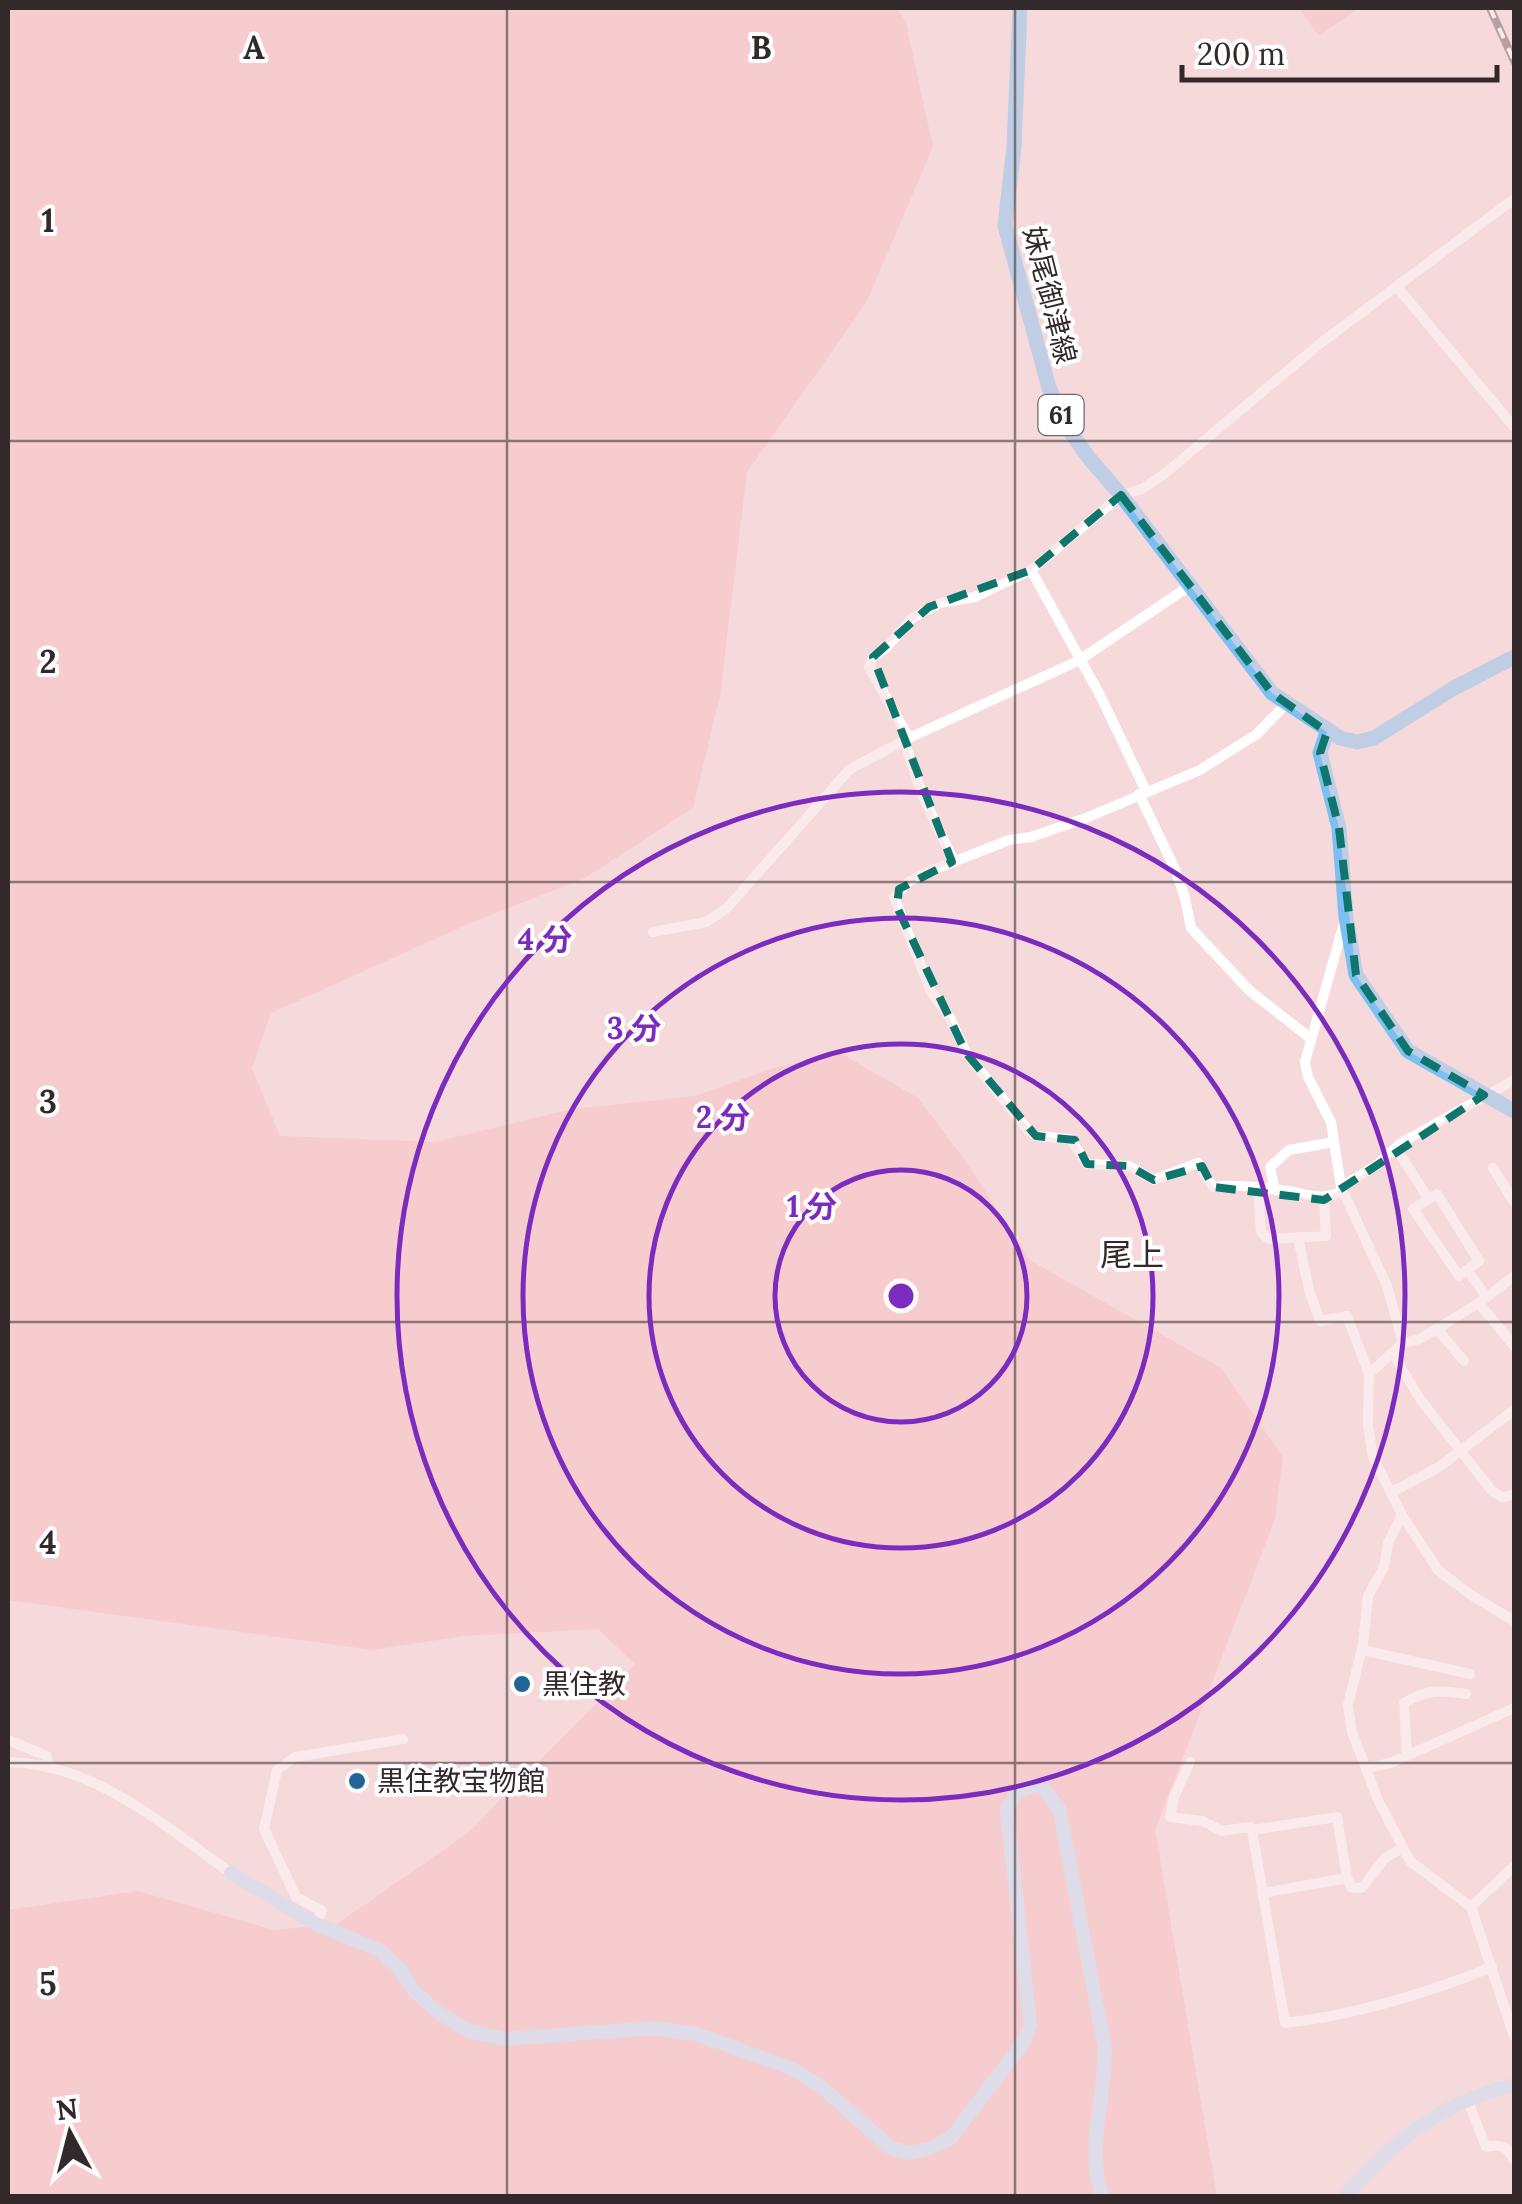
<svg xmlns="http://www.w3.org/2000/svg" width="1522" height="2204" font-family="Lora,'Noto Sans JP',serif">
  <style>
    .green { fill: #f7bcc1 }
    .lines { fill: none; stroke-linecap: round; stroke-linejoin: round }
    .street { stroke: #fff; stroke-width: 10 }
    .secondary { stroke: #bee0f9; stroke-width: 14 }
    .primary { stroke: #7cc0f2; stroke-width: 15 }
    .rail-casing { stroke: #6c5c5d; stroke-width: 8 }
    .rail { stroke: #fff; stroke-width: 4; stroke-dasharray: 11; stroke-linecap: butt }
    .marked { fill: none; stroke: #0f766e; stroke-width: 8; stroke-dasharray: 20 12; stroke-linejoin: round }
    .grid { fill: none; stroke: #34292a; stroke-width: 2.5; stroke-opacity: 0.55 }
    .ring { fill: none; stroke: #7b2cbf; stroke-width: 5 }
    .poi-dot { fill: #226499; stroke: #fff; stroke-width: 4 }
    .labels { text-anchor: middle; stroke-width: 8; stroke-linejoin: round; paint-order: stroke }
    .shield { fill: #fff; stroke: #71696a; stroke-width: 2.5 }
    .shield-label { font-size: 25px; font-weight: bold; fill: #34292a }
    .street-label { font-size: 28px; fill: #34292a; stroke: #fff }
    .poi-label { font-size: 28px; fill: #34292a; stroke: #fff; text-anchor: start }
    .quarter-label { font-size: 32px; fill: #34292a; stroke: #fff }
    .grid-label { font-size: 32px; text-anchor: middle; font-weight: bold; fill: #34292a; stroke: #fff; stroke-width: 8; stroke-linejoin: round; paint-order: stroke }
    .centre { fill: #7b2cbf; stroke: #fff; stroke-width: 5 }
    .ring-label { font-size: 30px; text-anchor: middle; font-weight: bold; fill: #7b2cbf; stroke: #fff; stroke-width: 8; stroke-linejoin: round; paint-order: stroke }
  </style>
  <rect width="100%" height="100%" fill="#f6d9db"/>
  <!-- green -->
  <g class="green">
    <polygon points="8,8 897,8 906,23 933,147 866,303 747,472 720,695 693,808 585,878 468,924 271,1013 252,1068 280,1136 435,1142 572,1109 695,1096 777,1067 842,1054 918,1098 966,1162 1031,1261 1221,1368 1283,1457 1275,1519 1155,1830 1217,2196 8,2196 8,1910 138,1891 274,1930 337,1924 468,1833 635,1664 598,1629 463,1636 373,1650 8,1600"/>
    <polygon points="1299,8 1358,8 1319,36"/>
  </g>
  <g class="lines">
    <!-- street -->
    <g class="street">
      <polyline points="1397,287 1514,427"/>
      <polyline points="1031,570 1100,695 1146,791"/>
      <path d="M1285,705L1257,734L1200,770L1086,818L1031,837L1009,840L930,871L908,882L894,897L930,990L950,1018L966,1053L1027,1129L1036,1136L1070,1139L1087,1164L1129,1166L1154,1180L1198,1163L1213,1187C1232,1184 1268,1188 1288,1191C1311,1195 1321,1201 1343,1191"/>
      <polyline points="909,738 869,667 873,657 886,648 912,618 940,603 975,597 1031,570 1121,495 1142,489 1163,475 1322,342 1514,199"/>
      <polyline points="904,741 921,792 954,862"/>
      <polyline points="1139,794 1175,869 1185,898 1191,928 1250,991 1310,1038"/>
      <polyline points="1344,923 1305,1062 1308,1077 1331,1122 1341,1187 1387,1286 1403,1343"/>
      <polyline points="653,932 706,922 726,909 850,769 909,738 1078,661 1188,587"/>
      <polyline points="1396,1148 1428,1198"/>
      <polyline points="1493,1168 1514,1202"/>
      <polyline points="1341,1187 1377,1165 1401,1143 1514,1080"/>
      <polyline points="1258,1189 1261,1232 1268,1239 1326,1236 1324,1200"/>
      <polyline points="1275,1191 1270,1167 1289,1150 1334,1142"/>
      <polyline points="1298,1237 1309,1290 1320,1321 1347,1316 1369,1374"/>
      <polyline points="1467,1270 1459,1276 1413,1209 1437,1194 1479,1261 1467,1270 1487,1297"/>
      <polyline points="1514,1276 1479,1303 1420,1339 1403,1343 1369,1374 1368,1426 1373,1457 1402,1515 1438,1570 1471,1595 1514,1621"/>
      <polyline points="1479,1303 1514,1346"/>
      <polyline points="1437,1329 1464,1361"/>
      <polyline points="1393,1354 1420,1399 1492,1491 1502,1497 1514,1495"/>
      <polyline points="1392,1492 1439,1467 1514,1410"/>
      <polyline points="1402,1515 1388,1543 1384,1567 1368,1596 1363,1644 1348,1705 1352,1732 1378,1800 1410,1861 1471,1907 1514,2036"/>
      <polyline points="1362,1650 1470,1674"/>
      <polyline points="8,1740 47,1756 48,1768"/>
      <path d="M1407,1756L1404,1703C1426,1689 1442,1690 1466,1694"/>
      <path d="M8,1762C94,1763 164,1826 231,1873"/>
      <polyline points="1190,1762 1174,1797 1170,1817 1202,1821 1222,1831 1250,1827 1252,1830"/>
      <polyline points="1366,1768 1391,1763 1514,1708"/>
      <path d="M1347,1878L1337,1817L1252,1830L1285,2023C1357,2015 1425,1994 1492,1967"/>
      <polyline points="1263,1893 1347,1878 1352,1888 1362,1888 1385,1858 1403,1848"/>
      <polyline points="1471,1907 1514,1866"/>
      <polyline points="316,1924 322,1911 296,1897 264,1829 277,1770 295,1757 403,1739"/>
      <path d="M1467,2099L1486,2147C1502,2144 1507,2146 1514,2160"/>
    </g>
    <!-- secondary -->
    <g class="secondary">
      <path d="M231,1873L316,1924L379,1950L399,1968L415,1992L439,2013L469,2031L504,2039L653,2028L696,2034L788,2067L818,2084L891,2148L910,2153L930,2148L951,2138L1023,2043L1030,2025L1007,1810C1015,1793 1023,1784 1042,1787L1059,1808L1105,2049C1105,2099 1086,2147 1102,2196"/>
      <path d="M1345,2196C1393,2141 1441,2102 1514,2085"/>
    </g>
    <!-- primary -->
    <g class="primary">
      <polyline points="1020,8 1014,146 1005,226 1049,388 1067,427 1089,458 1121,495 1272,693 1340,738 1357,742 1374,738 1454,688 1514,657"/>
      <polyline points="1327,732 1320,753 1339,828 1346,917 1356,975 1408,1051 1514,1111"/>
    </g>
    <defs>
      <polyline id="rail" points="1490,8 1514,61"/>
    </defs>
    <!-- rail casing -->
    <use href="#rail" class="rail-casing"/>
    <!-- rail -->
    <use href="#rail" class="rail"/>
  </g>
  <!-- marked area -->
  <path d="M0 0H1522V2204H0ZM1121,495L1272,693L1327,732L1320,753L1339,828L1356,975L1408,1051L1484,1095L1324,1200L1213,1187L1202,1166L1154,1180L1129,1166L1087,1164L1075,1140L1036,1136L966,1053L897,907L899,889L952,862L873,657L929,607L1031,570Z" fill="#f6d9db" fill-opacity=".55" fill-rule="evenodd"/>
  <path class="marked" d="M1121,495L1272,693L1327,732L1320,753L1339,828L1356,975L1408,1051L1484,1095L1324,1200L1213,1187L1202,1166L1154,1180L1129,1166L1087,1164L1075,1140L1036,1136L966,1053L897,907L899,889L952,862L873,657L929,607L1031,570Z"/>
  <!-- grid -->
  <path class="grid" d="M507,8V2196M1015,8V2196M8,441H1514M8,882H1514M8,1322H1514M8,1763H1514"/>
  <!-- distance rings -->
  <g class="ring">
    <circle cx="901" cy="1296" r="126"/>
    <circle cx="901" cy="1296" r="252"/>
    <circle cx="901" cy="1296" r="378"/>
    <circle cx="901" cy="1296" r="504"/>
  </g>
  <!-- markers -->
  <g class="poi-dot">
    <circle cx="522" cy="1684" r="10"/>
    <circle cx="357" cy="1781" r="10"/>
  </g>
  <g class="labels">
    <!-- shield labels -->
    <rect class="shield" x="1038.5" y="395" width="45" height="40" rx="8"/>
    <g class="shield-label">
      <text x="1061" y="424">61</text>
    </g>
    <!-- street labels -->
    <g class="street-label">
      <text transform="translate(1050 295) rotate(76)" y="10">妹尾御津線</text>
    </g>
    <!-- poi labels -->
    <g class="poi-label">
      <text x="542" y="1694">黒住教</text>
      <text x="377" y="1791">黒住教宝物館</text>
    </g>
    <!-- quarter labels -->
    <g class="quarter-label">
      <text x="1132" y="1266">尾上</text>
    </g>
  </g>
  <g class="grid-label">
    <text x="254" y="59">A</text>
    <text x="761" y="59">B</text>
    <text x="48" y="232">1</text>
    <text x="48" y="673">2</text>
    <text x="48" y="1113">3</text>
    <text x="48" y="1554">4</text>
    <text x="48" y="1995">5</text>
  </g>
  <circle cx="901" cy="1296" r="15" class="centre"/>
  <g class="ring-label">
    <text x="545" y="950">4 分</text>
    <text x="634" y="1039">3 分</text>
    <text x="723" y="1128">2 分</text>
    <text x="812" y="1217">1 分</text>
  </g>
  <!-- border -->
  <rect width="1522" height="2204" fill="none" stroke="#34292a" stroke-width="20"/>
  <!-- north arrow -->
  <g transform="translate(70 2134) rotate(353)" stroke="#ffffff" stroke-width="8" paint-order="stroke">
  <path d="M0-8L18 38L0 25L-18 38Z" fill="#34292a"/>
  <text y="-15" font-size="28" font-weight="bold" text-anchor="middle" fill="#34292a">N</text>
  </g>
  <!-- scale -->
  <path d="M1182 65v15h315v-15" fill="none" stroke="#34292a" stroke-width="5"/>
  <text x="1197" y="65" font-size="30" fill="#34292a" stroke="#ffffff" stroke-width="8" paint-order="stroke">200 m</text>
</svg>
